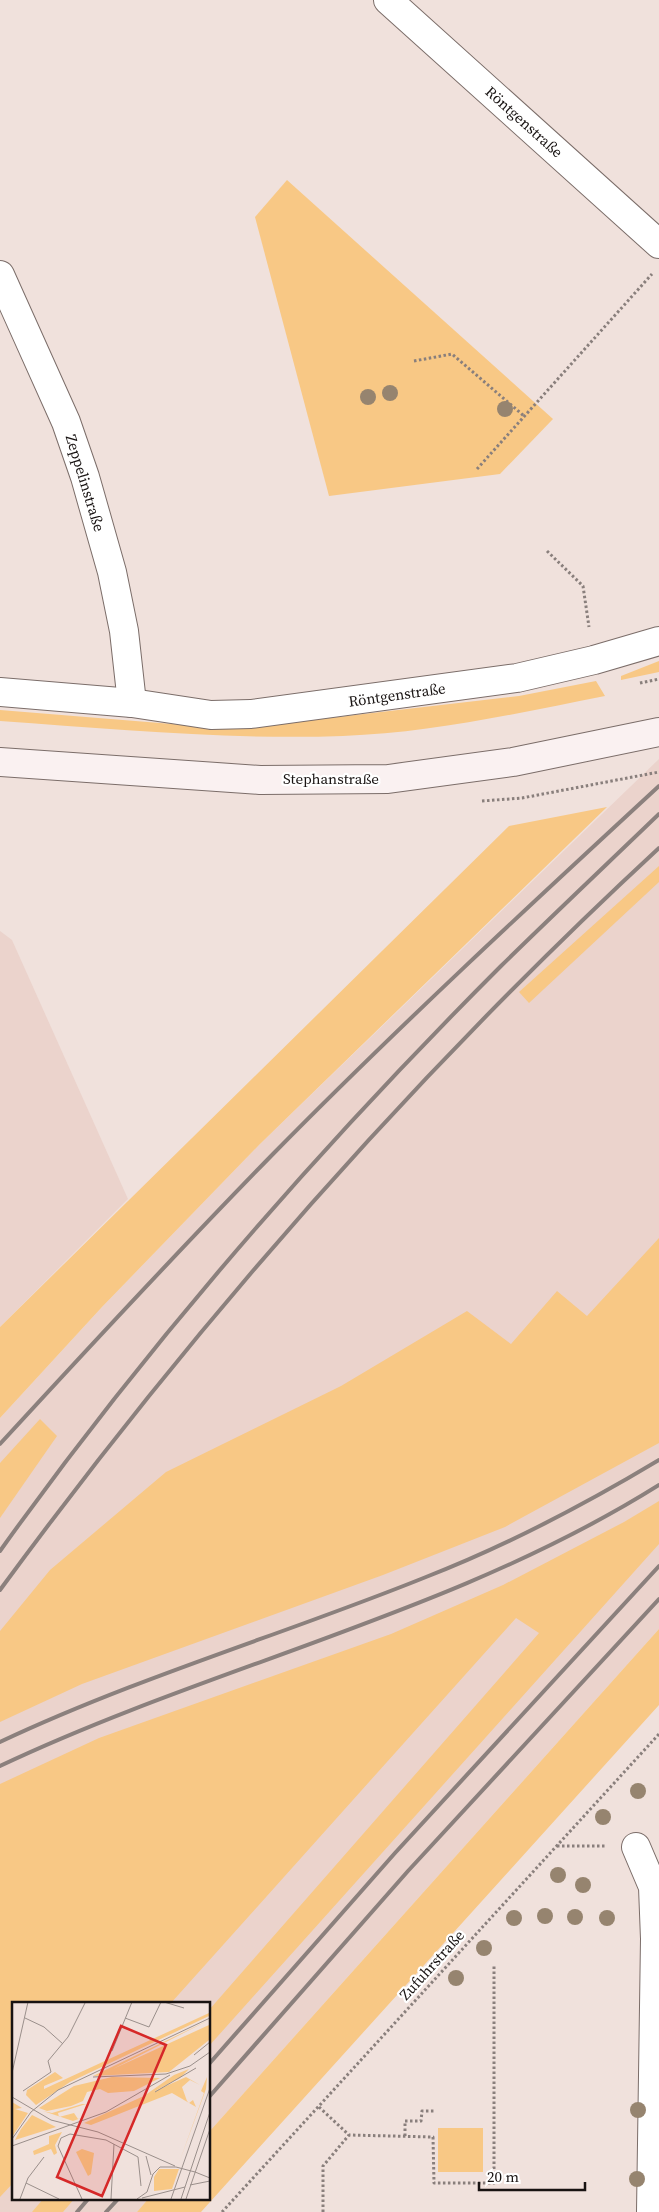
<svg xmlns="http://www.w3.org/2000/svg" width="659" height="2212" font-family="'Source Serif 4',serif">
  <style>
    .built { fill: #ebd3cc }
    .green { fill: #f8c885 }
    .lines { fill: none; stroke-linecap: round; stroke-linejoin: round }
    .street-casing { stroke: #7b6d69; stroke-width: 30 }
    .secondary-casing { stroke: #7b6d69; stroke-width: 30 }
    .path { stroke: #897f7c; stroke-width: 3; stroke-dasharray: 2.5 2.5; stroke-linecap: butt }
    .street { stroke: #fff; stroke-width: 28 }
    .secondary { stroke: #faf1f1; stroke-width: 28 }
    .rail { stroke: #8b807d; stroke-width: 4 }
    .tree { fill: #96846f }
    .labels { text-anchor: middle; stroke-width: 4.5; stroke-linejoin: round; paint-order: stroke }
    .street-label { font-size: 15px; fill: #181312; stroke: #fff }
    .inset-road { fill: none; stroke: #9a8f8b; stroke-width: 1 }
    .view { fill: #d62828; fill-opacity: 0.15; stroke: #d62828; stroke-width: 2.5 }
    .inset-edge { fill: none; stroke: #181312; stroke-width: 2.5 }
  </style>
  <rect width="100%" height="100%" fill="#f0e1dc"/>
  <!-- built -->
  <g class="built">
    <polygon points="659,759 659,1629 209,2132 209,2003 14,2003 14,2198 149,2198 137,2212 0,2212 0,1418 102,1307 259,1145"/>
    <polygon points="0,931 12,940 128,1199 0,1327"/>
  </g>
  <!-- green -->
  <g class="green">
    <polygon points="287,180 553,419 500,474 329,496 255,217"/>
    <polygon points="659,661 659,672 621,680 621,676"/>
    <path d="M596,681L605,696C519,713 431,733 343,736C229,740 114,729 0,721V710L209,727H252L519,696Z"/>
    <polygon points="607,807 259,1145 102,1307 0,1418 0,1327 509,826"/>
    <polygon points="659,866 659,882 529,1003 519,992"/>
    <polygon points="659,1238 659,1443 505,1527 383,1575 82,1684 0,1722 0,1631 50,1570 166,1472 341,1386 467,1311 511,1344 557,1291 587,1316"/>
    <polygon points="40,1419 57,1436 0,1518 0,1463"/>
    <polygon points="659,1501 659,1544 209,2046 209,2010 539,1633 516,1618 171,2003 14,2003 14,2182 0,2197 0,1784 99,1738 391,1634 503,1585 624,1522"/>
    <polygon points="659,1629 659,1705 201,2212 137,2212 149,2198 209,2198 209,2132"/>
    <rect x="438" y="2128" width="45" height="44"/>
    <polygon points="44,2198 75,2198 63,2212 32,2212"/>
  </g>
  <g class="lines">
    <defs>
      <g id="street">
        <polyline points="388,0 659,244"/>
        <polyline points="0,275 66,422 85,477 112,572 124,631 132,703"/>
        <polyline points="0,692 132,703 211,715 251,714 517,678 594,660 659,641"/>
        <polyline points="636,1847 653,1887 655,1939 651,2212"/>
      </g>
      <polyline id="secondary" points="0,762 260,780 388,779 513,762 659,732"/>
    </defs>
    <!-- street casing -->
    <use href="#street" class="street-casing"/>
    <!-- secondary casing -->
    <use href="#secondary" class="secondary-casing"/>
    <!-- path -->
    <g class="path">
      <polyline points="414,361 452,354 524,416"/>
      <polyline points="477,469 652,274"/>
      <polyline points="547,551 583,586 589,627"/>
      <polyline points="640,683 659,679"/>
      <polyline points="482,801 522,798 659,772"/>
      <polyline points="557,1846 606,1846"/>
      <polyline points="319,2107 349,2135 433,2137 434,2183 494,2183 494,1965"/>
      <polyline points="405,2136 405,2121 421,2121 422,2111 434,2111"/>
      <polyline points="222,2212 659,1734"/>
      <polyline points="323,2212 323,2166 349,2135"/>
    </g>
    <!-- street -->
    <use href="#street" class="street"/>
    <!-- secondary -->
    <use href="#secondary" class="secondary"/>
    <!-- rail -->
    <g class="rail">
      <path d="M0,1444C90,1346 180,1249 273,1154C398,1027 529,906 659,786"/>
      <path d="M0,1551C148,1344 321,1146 501,966C553,915 606,865 659,814"/>
      <path d="M0,1590C196,1323 416,1073 659,848"/>
      <path d="M0,1742C138,1677 285,1634 426,1577C508,1545 584,1505 659,1460"/>
      <path d="M0,1766C216,1664 455,1613 659,1485"/>
      <polyline points="209,2064 395,1853 659,1566"/>
      <polyline points="209,2097 408,1871 659,1599"/>
      <polyline points="77,2212 89,2198"/>
      <polyline points="106,2212 119,2198"/>
    </g>
  </g>
  <!-- trees -->
  <g class="tree">
    <circle cx="390" cy="393" r="8"/>
    <circle cx="368" cy="397" r="8"/>
    <circle cx="505" cy="409" r="8"/>
    <circle cx="638" cy="1791" r="8"/>
    <circle cx="603" cy="1817" r="8"/>
    <circle cx="558" cy="1875" r="8"/>
    <circle cx="583" cy="1885" r="8"/>
    <circle cx="545" cy="1916" r="8"/>
    <circle cx="575" cy="1917" r="8"/>
    <circle cx="514" cy="1918" r="8"/>
    <circle cx="607" cy="1918" r="8"/>
    <circle cx="484" cy="1948" r="8"/>
    <circle cx="456" cy="1978" r="8"/>
    <circle cx="638" cy="2110" r="8"/>
    <circle cx="637" cy="2179" r="8"/>
  </g>
  <g class="labels">
    <!-- street labels -->
    <g class="street-label">
      <text transform="translate(524 122) rotate(42)" y="5">Röntgenstraße</text>
      <text transform="translate(85 483) rotate(73)" y="5">Zeppelinstraße</text>
      <text transform="translate(397 695) rotate(-8)" y="5">Röntgenstraße</text>
      <text x="331" y="784">Stephanstraße</text>
      <text transform="translate(432 1965) rotate(-48)" y="5">Zufuhrstraße</text>
    </g>
  </g>
  <!-- overview -->
  <g transform="translate(12 2002)">
    <rect width="198" height="198" fill="#f0e1dc"/>
    <path d="M197,11V14L58,80L24,103L14,93L15,88L43,70L51,76L32,84V87ZM197,18L101,67L197,23V38L157,70L81,74ZM177,67L168,76L129,96L162,73ZM100,75L148,76L122,89L96,91L88,87L75,90L71,99L59,104L35,109L27,106L62,84ZM174,75L188,83L178,78L170,85L175,99L177,101L181,98L184,105L160,91L79,123L72,121ZM195,75L194,87L167,161L192,91L189,89ZM0,100L10,106L3,107L16,111L0,135ZM70,102H74L46,111L47,115L62,111L66,117L83,111L61,119L31,109L40,111ZM20,113L44,125L3,138L9,127ZM50,130L43,143L45,151L42,153L39,147L22,153L21,149L37,142V134ZM70,147L82,151L79,172L76,174L64,150ZM147,167H167L160,187L142,189V175Z" fill="#f8c885"/>
    <path class="inset-road" d="M60,0H79M152,0L172,6M13,16L32,25L51,42M113,16L137,25L149,0M100,49L120,0M182,53L198,40M0,71L16,0M81,75L154,72L178,64L198,50M11,89L39,70L36,59L56,35L73,1M143,90L184,66M0,95L39,118L86,130L163,164M0,137L19,110L46,88L198,16M0,144L94,110L158,73M134,154L139,173M183,170L198,176M14,181L47,197M178,183L198,179M130,196L173,185M8,197L16,176L32,155M70,197L46,144L49,136L58,132L94,138L126,155L129,184M99,197L102,142M125,197L135,190L141,172L148,165H164L183,170M159,197L198,86M169,197L198,110M174,197L198,127"/>
    <path class="view" d="M109,24L154,43L90,194L45,175Z"/>
    <rect width="198" height="198" class="inset-edge"/>
  </g>
  <!-- scale -->
  <path d="M479 2182v8h106v-8" fill="none" stroke="#181312" stroke-width="2.5"/>
  <text x="487" y="2182" font-size="15" fill="#181312" stroke="#ffffff" stroke-width="4" paint-order="stroke">20 m</text>
</svg>
